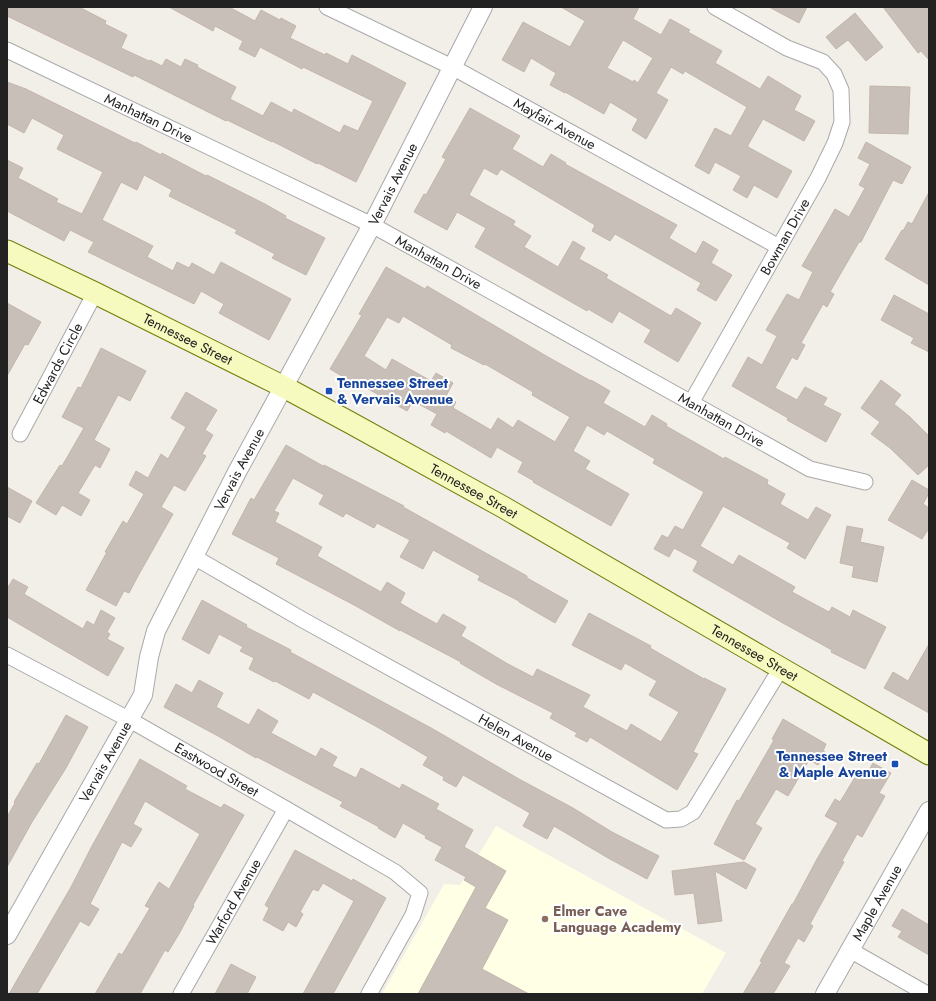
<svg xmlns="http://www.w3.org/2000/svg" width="936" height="1001" font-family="Jost,sans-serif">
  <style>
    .education { fill: #ffffe5 }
    .building { fill: #c7bfb8; stroke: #c4b6ab; fill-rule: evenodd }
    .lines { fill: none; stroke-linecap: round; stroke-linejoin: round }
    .minor-casing { stroke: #a9a9a9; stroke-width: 17 }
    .tertiary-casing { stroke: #a9a9a9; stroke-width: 20 }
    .secondary-casing { stroke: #707d05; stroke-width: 23 }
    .minor { stroke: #fff; stroke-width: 15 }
    .tertiary { stroke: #fff; stroke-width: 18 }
    .secondary { stroke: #f7fabf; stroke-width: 21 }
    .transit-dot { fill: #1a4fb4; stroke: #fff; stroke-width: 1.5 }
    .education-dot { fill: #8d6e63; stroke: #fff; stroke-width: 1.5 }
    .labels { text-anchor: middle; stroke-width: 4; stroke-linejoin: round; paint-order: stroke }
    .street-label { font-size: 14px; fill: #222; stroke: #fff }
    .transit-label { font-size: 14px; font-weight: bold; fill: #164399; stroke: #fff; text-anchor: start }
    .education-label { font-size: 14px; font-weight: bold; fill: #785e54; stroke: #fff; text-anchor: start }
  </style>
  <rect width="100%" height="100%" fill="#f2efe9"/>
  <!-- education -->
  <polygon class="education" points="496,826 726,953 702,994 382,994 444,884 460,885"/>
  <!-- building -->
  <g class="building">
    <polygon points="7,7 79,7 106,21 105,24 127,35 121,48 149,61 150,60 162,66 166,59 181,67 185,59 198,65 197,67 236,87 230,99 263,116 271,102 292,113 294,109 340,133 344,125 358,131 373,101 303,67 302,69 260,47 255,57 239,49 243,41 215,26 213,31 169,7 229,7 255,21 261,10 280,20 281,18 296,26 290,38 325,55 326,53 348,64 352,55 406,83 356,182 318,163 317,164 272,141 272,142 227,120 226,121 134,75 133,77 7,16"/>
    <path d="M561,7H639L633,19L661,35L670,19L690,30L688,32L722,51L715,63L760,89L768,76L801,96L794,110L815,121L804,141L763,119L748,145V147L792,171L777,198L754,185L747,198L733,190L741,176L715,162L709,174L695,166L715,128L731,136L747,107L685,71L683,74L671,67L656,93L668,100L646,139L632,130L638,119L610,102L604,114L565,92V93L550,85L556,73L531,58L524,72L502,60L523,22L570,47L585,21ZM623,40L653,58L638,83L634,80L633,82L607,68Z"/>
    <polygon points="769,7 807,7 799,23"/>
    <polygon points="883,7 929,7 929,60 921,51 918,53"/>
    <polygon points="855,13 883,47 866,61 848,40 836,49 826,37"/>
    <polygon points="7,82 26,89 135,143 136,142 161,155 162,153 206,176 207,175 265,204 286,216 285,218 325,238 306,275 272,258 275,254 235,233 237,230 169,196 172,190 144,175 137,190 121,182 102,220 153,246 147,257 173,271 177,262 189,268 192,263 214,275 221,262 291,299 269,340 219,313 224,304 201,291 194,304 88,252 94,242 70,230 64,241 7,211 7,160 23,168 18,178 58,199 56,202 82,214 103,172 57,149 64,135 32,118 24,133 7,124"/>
    <polygon points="870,86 910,87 908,134 869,133"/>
    <polygon points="470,108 520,136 512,149 543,167 551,154 566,163 565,164 677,225 669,238 696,254 703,241 718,250 711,263 732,275 716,301 697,290 701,283 615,234 610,241 592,231 595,225 501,169 497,175 484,168 469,195 515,221 513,225 531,236 524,247 558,267 573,241 585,248 579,259 608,275 606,278 671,316 676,308 701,323 678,362 644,342 651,330 619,311 612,323 588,309 587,311 475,247 486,228 457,212 447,230 414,212 424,194 426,195 446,159 442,157"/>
    <polygon points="866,142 911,167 902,184 893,180 861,242 859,242 830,292 834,294 827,307 823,304 801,343 805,345 797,360 792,357 775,388 797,400 805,387 827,398 823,405 841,414 826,442 787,420 788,418 732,386 748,357 762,365 777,336 766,330 787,294 799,300 813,272 802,266 835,209 849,217 865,188 859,185 870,164 858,158"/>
    <polygon points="929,192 929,285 885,259 902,230 903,231 908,222 912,224"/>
    <path d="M386,267L425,289L427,286L548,357L591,381V380L610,391L603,403L645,427L652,415L667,424L666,426L724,459L725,457L768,480L767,484L785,494L780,504L808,520L816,507L831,515L805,559L787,548L790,543L723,506L700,546L733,565L739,555L795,587L792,592L829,612L832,607L850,617L853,610L886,627L865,669L831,652L832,650L781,622L693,571L698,561L674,548L669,557L654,549L662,535L668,538L675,526L683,530L704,492L653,463L655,459L607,431L604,435L587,425L573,451L590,461L585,469L629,494L611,526L533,482L534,481L518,472L523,462L497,447L491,458L446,431L445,433L431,425L437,414L413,401L407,411L363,386L362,388L330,369L362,315L359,314ZM403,316L452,345L451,348L484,365L485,364L533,392L532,395L570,417L555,442L518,420L513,428L498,418L491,430L453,408L456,402L446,396L453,383L436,373L431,381L392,359L386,370L364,356L387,317L399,323Z"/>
    <polygon points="894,295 929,314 929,352 911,343 914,338 881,320"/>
    <polygon points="7,303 41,322 28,345 25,344 7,376"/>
    <polygon points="101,348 146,371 130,401 118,395 94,440 110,449 100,468 95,465 78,493 90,500 81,516 62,505 56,515 36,503 60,465 62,466 84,428 62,417 78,387 81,388"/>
    <polygon points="881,380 901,395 894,404 910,417 929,436 929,465 918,475 890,448 871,434 880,422 861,408"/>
    <polygon points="186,392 217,410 205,430 213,435 202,454 206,456 185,491 174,485 161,507 173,514 138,576 129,593 124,591 116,606 86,590 107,552 105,552 123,521 127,524 144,494 129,485 136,471 148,478 161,454 168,459 186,427 171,418"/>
    <polygon points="286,445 323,466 324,465 404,506 403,507 527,576 527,578 568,601 555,623 519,602 519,601 478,580 480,576 433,550 423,569 400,557 410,540 377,523 374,528 346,513 343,517 319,504 324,495 293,478 274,511 279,513 275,522 322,547 317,556 381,592 387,582 405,593 400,603 412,610 437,624 443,614 466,627 461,636 508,664 533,677 537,669 590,695 583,707 627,731 631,724 661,742 679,712 649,695 657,681 625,663 621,670 572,645 589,613 651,646 650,648 704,679 704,678 726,689 693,752 698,754 677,790 590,737 587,742 575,736 577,733 550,718 553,713 496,684 460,663 461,662 400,630 400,631 354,605 276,564 279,558 232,534 251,498 254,500"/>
    <polygon points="912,480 929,490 929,493 923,504 929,508 929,528 922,539 888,520"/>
    <polygon points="7,487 32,501 20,523 7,516"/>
    <polygon points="847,526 863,529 860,542 884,547 877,582 852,577 854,566 840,563"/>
    <polygon points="13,579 28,587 24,594 83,629 87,621 94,625 101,610 115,618 107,632 110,634 107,639 124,648 108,676 7,617 7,589"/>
    <polygon points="202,600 247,625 246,627 291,650 290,652 433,729 519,779 573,808 612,832 659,856 647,879 608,858 554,826 547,839 523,826 530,813 463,775 456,787 443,780 444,777 423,765 428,757 379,728 313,692 309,699 275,681 274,682 249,669 254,658 240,651 243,647 219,634 209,654 182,639"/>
    <polygon points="929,644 929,713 884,688 893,672 908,681"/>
    <polygon points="199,680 223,693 216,707 249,725 258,709 278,721 271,733 316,757 321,748 337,757 332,766 356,778 361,768 400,789 402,784 439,804 436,809 473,830 464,847 506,871 485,908 508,920 482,969 529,994 418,994 476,887 464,880 466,877 435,860 442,847 425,838 426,836 403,823 395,838 378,828 379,827 340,806 343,802 257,757 256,758 218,736 164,707 176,684 192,693"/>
    <polygon points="66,715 88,727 66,768 32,822 7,867 7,817 15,803 14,802 37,763 39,764"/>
    <polygon points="783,719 826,744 823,751 825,752 818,765 809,760 788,796 776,789 755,824 762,828 744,860 714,844 737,800 739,801 774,740 772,739"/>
    <polygon points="140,759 187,786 185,789 221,808 224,804 244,815 193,905 194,906 179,934 168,952 165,950 140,994 95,994 119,953 122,955 150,908 145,906 159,882 169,889 200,834 145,801 133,824 142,829 131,847 122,842 90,904 99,909 89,926 80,921 37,994 9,994 71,887 92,846"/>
    <polygon points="873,763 891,773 879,793 885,796 862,837 857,834 842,861 844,862 810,924 813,926 804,942 798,938 784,963 790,966 773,994 743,994 762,962 760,961 792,904 793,904 817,859 838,823 825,816 835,799 840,802 860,769 867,774"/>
    <polygon points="295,850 352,881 353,879 386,898 333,994 303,994 354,901 323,883 318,891 313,889 300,912 303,914 296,927 288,922 283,931 263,920 269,908 265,905"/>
    <polygon points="744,862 756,869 746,889 715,871 722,921 698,924 694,893 675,895 672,871"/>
    <polygon points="902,909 929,925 929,955 898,937 902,931 892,926"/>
    <polygon points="231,964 256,977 247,994 215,994"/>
  </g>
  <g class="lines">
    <defs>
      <g id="minor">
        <path id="s1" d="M327,7L452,67L779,247"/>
        <path id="s2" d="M7,50L372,225L810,469L865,482"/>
        <path id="s3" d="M691,403L818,178L835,143L842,122L841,90L834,74L823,62L787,48L715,7"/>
        <path id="s4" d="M20,434L95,293"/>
        <path id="s5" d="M194,557L303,620L666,820L681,819L693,812L781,668"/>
        <path id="s6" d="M7,655L130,720L286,809L395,872L420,893L413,915L369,994"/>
        <polyline points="850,950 927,994"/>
        <path id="s7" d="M181,994L286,809"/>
      </g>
      <g id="tertiary">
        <path id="s8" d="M7,935L143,695L149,657L156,631L237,472L372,225L483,7"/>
        <path id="s9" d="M825,994L929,811"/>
      </g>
      <g id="secondary">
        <path id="s10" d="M7,251L95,293L284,387L349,422L503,507L929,754"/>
      </g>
    </defs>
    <!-- minor casing -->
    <use href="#minor" class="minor-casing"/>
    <!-- tertiary casing -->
    <use href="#tertiary" class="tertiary-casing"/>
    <!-- secondary casing -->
    <use href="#secondary" class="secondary-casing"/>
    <!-- minor -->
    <use href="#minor" class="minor"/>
    <!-- tertiary -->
    <use href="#tertiary" class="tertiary"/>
    <!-- secondary -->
    <use href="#secondary" class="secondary"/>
  </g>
  <!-- markers -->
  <g class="transit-dot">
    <rect x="325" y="387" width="8" height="8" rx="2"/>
    <rect x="891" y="760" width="8" height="8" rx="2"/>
  </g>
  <circle class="education-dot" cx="545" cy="919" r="4"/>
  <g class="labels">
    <!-- street labels -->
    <g class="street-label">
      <text dy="5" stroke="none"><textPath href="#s2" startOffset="157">Manhattan Drive</textPath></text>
      <text dy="5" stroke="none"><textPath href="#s1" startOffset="256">Mayfair Avenue</textPath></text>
      <text dy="5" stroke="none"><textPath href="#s8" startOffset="847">Vervais Avenue</textPath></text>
      <text dy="5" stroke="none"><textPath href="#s3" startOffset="191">Bowman Drive</textPath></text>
      <text dy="5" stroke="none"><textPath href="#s2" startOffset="481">Manhattan Drive</textPath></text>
      <text dy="5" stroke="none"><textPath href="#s10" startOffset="201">Tennessee Street</textPath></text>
      <text dy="5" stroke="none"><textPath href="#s4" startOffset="80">Edwards Circle</textPath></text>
      <text dy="5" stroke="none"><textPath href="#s2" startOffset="805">Manhattan Drive</textPath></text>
      <text dy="5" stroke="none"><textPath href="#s8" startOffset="523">Vervais Avenue</textPath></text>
      <text dy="5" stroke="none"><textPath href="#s10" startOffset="525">Tennessee Street</textPath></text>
      <text dy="5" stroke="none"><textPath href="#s10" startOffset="849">Tennessee Street</textPath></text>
      <text dy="5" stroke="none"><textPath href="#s5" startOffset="369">Helen Avenue</textPath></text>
      <text dy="5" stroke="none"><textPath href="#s8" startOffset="199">Vervais Avenue</textPath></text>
      <text dy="5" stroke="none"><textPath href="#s6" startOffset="239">Eastwood Street</textPath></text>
      <text dy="5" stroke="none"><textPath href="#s7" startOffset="106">Warford Avenue</textPath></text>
      <text dy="5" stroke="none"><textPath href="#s9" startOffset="105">Maple Avenue</textPath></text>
    </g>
    <!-- transit labels -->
    <g class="transit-label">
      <text x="337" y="388">Tennessee Street<tspan x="337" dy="16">&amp; Vervais Avenue</tspan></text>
      <text x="887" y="761" text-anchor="end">Tennessee Street<tspan x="887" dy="16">&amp; Maple Avenue</tspan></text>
    </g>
    <!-- education labels -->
    <g class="education-label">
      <text x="553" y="916">Elmer Cave<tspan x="553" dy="16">Language Academy</tspan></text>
    </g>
  </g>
  <!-- border -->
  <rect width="936" height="1001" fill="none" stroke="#222222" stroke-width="16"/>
</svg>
